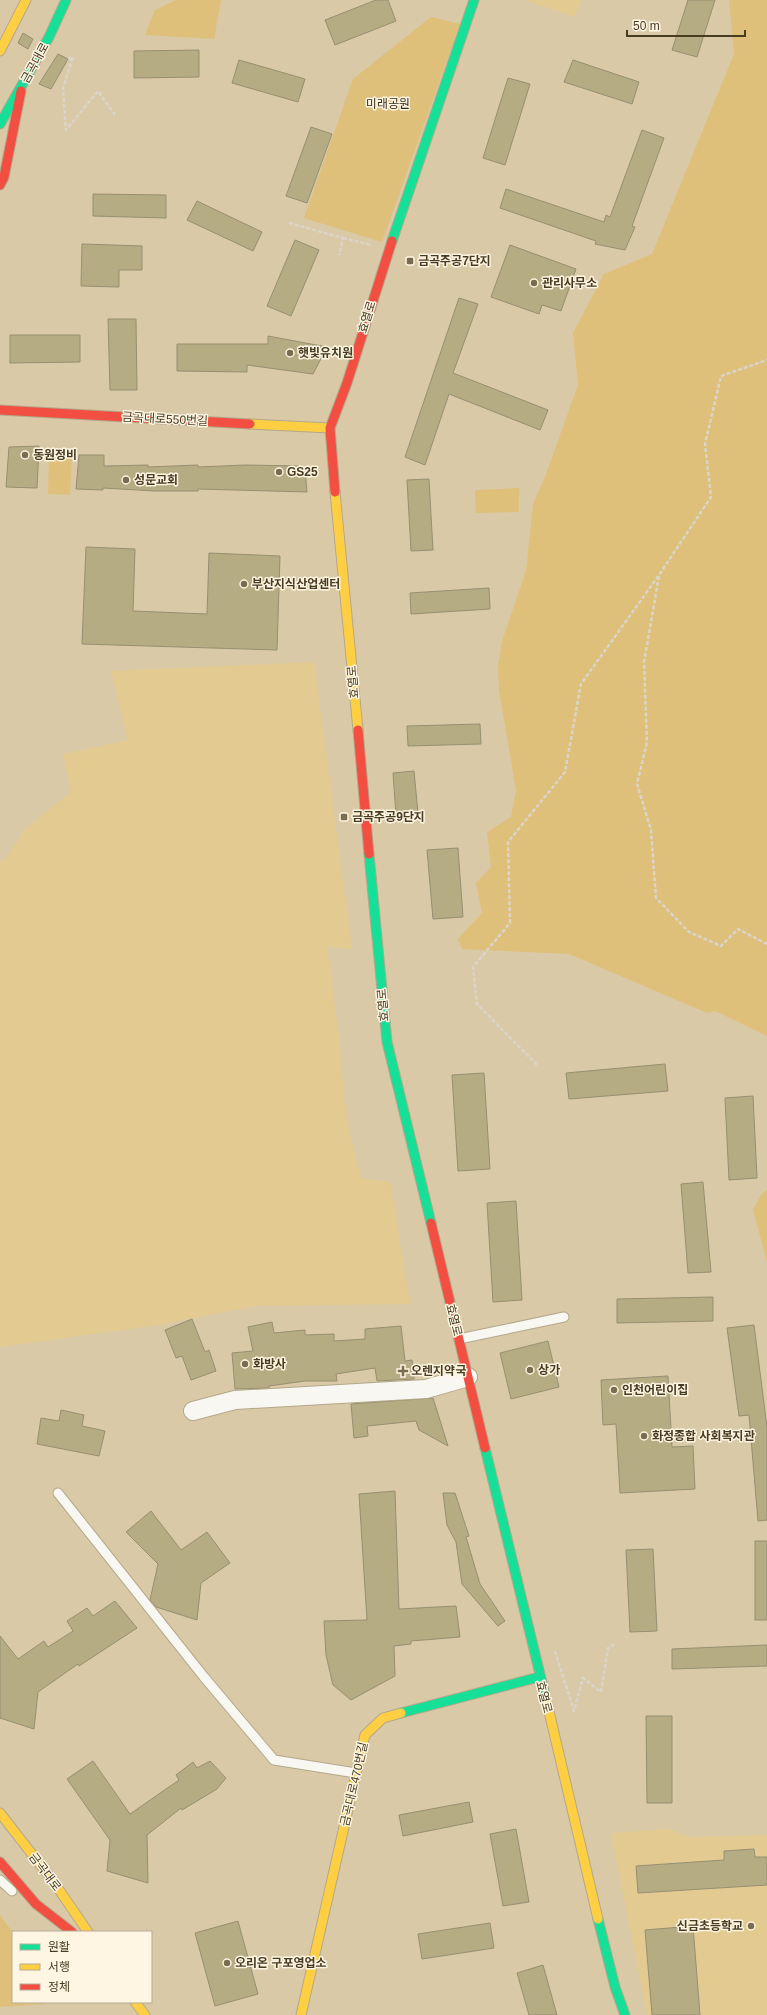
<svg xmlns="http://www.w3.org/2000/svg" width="767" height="2015" font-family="Arial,'Noto Sans KR',sans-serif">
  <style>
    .built { fill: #e2ca91 }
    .green { fill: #dec07a }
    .building { fill: #b5ac83; stroke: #968f72 }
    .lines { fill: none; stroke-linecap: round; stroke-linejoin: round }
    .lane-casing { stroke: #b4a88b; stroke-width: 11 }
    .street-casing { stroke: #b4a88b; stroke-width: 20 }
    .fast-casing { stroke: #b4a88b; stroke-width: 11 }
    .slow-casing { stroke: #b4a88b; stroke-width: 11 }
    .jam-casing { stroke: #b4a88b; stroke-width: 11 }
    .path { stroke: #dad4c9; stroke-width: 2.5; stroke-dasharray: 4 2; stroke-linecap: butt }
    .lane { stroke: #f9f7f2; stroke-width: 9 }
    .street { stroke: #f9f7f2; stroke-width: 18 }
    .fast { stroke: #16e098; stroke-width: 9 }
    .slow { stroke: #ffcf43; stroke-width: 9 }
    .jam { stroke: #f24e42; stroke-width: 9 }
    .poi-dot { fill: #7a6d4f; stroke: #fef5e2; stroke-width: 1.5 }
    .labels { text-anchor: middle; stroke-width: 3; stroke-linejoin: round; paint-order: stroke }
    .street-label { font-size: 12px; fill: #473b20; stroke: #fef5e2 }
    .park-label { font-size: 12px; fill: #372e1a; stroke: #fef5e2 }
    .poi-label { font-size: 12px; font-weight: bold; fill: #473b20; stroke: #fef5e2; text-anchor: start }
  </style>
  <rect width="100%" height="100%" fill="#d9c9a6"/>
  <!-- built -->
  <g class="built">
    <polygon points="525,0 581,0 575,17"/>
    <polygon points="314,662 352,949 327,947 339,1037 346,1119 361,1178 390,1182 410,1304 255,1306 158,1325 0,1347 0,862 7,857 25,829 71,792 63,754 128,740 111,671"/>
    <polygon points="670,1829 689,1837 767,1835 767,2015 647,2015 611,1833"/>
  </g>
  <!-- green -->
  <g class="green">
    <polygon points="176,0 221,0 214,39 145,35 155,10"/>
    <polygon points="729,0 767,0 767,1036 715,1011 707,1013 569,954 462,949 458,939 482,913 476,883 491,867 487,832 511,817 516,790 499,691 498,666 502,641 526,571 533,504 546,474 578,385 573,333 604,274 652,254 734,54"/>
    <polygon points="431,17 460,24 382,242 304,218 353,79"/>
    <polygon points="49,456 72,457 70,495 48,494"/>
    <polygon points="519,488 519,512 476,513 475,490"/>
    <polygon points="767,1190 767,1262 753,1210 761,1195"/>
    <polygon points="0,1915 13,1933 13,2002 45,2002 46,2004 0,2007"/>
  </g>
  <!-- building -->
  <g class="building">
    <polygon points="376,0 388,0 396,21 335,45 325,20"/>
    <polygon points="688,0 715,0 697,57 672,50"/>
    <polygon points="23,33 33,39 28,49 18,43"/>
    <polygon points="199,50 199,77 134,78 134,51"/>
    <polygon points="58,54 68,59 51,89 39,84"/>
    <polygon points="239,60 305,79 298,102 232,83"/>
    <polygon points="573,60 639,82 632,104 564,82"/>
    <polygon points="508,78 530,84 505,165 483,158"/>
    <polygon points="311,127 332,134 307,203 286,196"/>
    <polygon points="642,130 664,138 632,226 635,227 625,250 595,244 596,241 500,208 506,189 604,222 606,215 610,217"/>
    <polygon points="93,194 166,195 166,218 93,216"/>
    <polygon points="197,201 262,232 253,251 187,220"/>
    <polygon points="295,240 319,250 291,316 267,306"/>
    <polygon points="82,244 142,246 142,270 119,270 119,287 81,286"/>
    <polygon points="510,245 576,269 561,311 542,305 539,314 491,297"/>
    <polygon points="459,298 478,304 453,373 548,410 540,430 449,394 425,465 405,457"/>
    <polygon points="108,319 136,319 137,390 110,390"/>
    <polygon points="10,335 80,335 80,362 10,363"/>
    <polygon points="268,336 327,347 313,374 247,365 247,372 177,371 177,344 268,344"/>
    <polygon points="39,446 37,488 6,487 9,447"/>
    <polygon points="79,455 104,455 104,466 148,465 148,467 198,465 198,467 245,465 298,466 305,469 307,492 198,489 198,491 155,491 103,488 103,490 76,489"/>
    <polygon points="429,479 433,550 411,551 407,480"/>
    <polygon points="86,547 135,549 133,611 207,614 209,553 280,556 277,650 82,644"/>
    <polygon points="489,588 490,609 411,614 410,593"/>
    <polygon points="480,724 481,744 408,746 407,726"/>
    <polygon points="414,771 418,813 396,815 393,773"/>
    <polygon points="458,848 463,917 433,919 427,850"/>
    <polygon points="665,1064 668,1091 569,1099 566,1073"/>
    <polygon points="484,1073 490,1169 458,1171 452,1075"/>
    <polygon points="753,1096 757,1178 729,1180 725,1098"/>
    <polygon points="703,1182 711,1272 688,1273 681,1184"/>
    <polygon points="516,1201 522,1300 493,1302 487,1203"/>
    <polygon points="713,1297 713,1321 617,1323 617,1299"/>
    <polygon points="192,1319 205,1352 209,1350 216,1371 191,1380 182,1356 176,1358 165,1330"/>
    <polygon points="272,1322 274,1333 305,1330 305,1335 334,1334 334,1341 365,1339 365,1329 401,1326 405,1361 412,1360 414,1379 377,1381 375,1368 336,1374 337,1381 305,1381 269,1386 269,1388 235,1389 232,1353 253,1351 248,1327"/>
    <polygon points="754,1325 767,1427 767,1520 758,1521 749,1415 739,1416 727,1328"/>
    <polygon points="548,1341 559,1387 511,1399 500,1353"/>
    <polygon points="668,1376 672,1447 693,1446 695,1489 620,1493 616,1424 603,1425 601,1380"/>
    <polygon points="433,1398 448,1446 419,1430 416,1421 367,1426 368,1436 354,1438 351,1404"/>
    <polygon points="61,1410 84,1415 82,1426 105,1431 99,1456 37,1444 41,1418 59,1421"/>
    <polygon points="395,1491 399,1609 456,1606 460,1637 411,1641 411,1644 394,1646 395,1676 351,1700 333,1685 326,1655 324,1621 367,1620 359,1494"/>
    <polygon points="443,1493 455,1493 469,1536 466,1537 480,1584 505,1621 498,1626 462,1584 456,1542 447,1525"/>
    <polygon points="151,1511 181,1550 207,1532 230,1563 201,1583 197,1620 156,1607 150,1600 158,1564 126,1532"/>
    <rect x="755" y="1541" width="12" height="79"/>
    <polygon points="653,1549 657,1631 630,1632 626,1550"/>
    <polygon points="115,1601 137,1628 79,1666 78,1664 38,1692 34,1729 0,1718 0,1636 18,1659 44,1641 48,1647 73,1631 67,1621 87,1608 93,1616"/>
    <polygon points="767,1645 767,1666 672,1669 672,1649"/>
    <polygon points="646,1716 672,1716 672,1803 647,1803"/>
    <polygon points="93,1761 130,1814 179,1780 176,1775 193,1762 197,1768 210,1761 226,1778 217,1789 182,1810 181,1808 147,1835 148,1883 107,1871 110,1840 67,1779"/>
    <polygon points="469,1802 473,1822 403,1836 399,1815"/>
    <polygon points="516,1829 529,1902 503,1906 490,1834"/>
    <polygon points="754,1849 755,1857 767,1857 767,1885 638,1893 636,1866 724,1860 724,1851"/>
    <polygon points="238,1921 258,1994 215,2006 195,1933"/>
    <polygon points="490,1923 494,1948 422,1959 418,1934"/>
    <polygon points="693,1926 700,2015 652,2015 645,1930"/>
    <polygon points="543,1965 557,2015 529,2015 517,1973"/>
  </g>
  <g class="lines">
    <defs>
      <g id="lane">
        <polyline points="459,1339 564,1317"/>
        <polyline points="58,1493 204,1677 274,1760 356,1773"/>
        <polyline points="0,1880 12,1891"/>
      </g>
      <polyline id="street" points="193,1411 235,1400 426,1389 468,1377"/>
      <g id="fast">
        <polyline points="0,124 49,37 66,0"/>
        <polyline points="392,241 474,0"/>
        <polyline points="369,854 387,1042 431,1223"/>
        <polyline points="485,1448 546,1699"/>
        <polyline points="401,1713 539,1677"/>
        <polyline points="598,1919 615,1987 625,2015"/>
      </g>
      <g id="slow">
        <polyline points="0,51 26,0"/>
        <polyline points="250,424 330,428"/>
        <polyline points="335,492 358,730"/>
        <polyline points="546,1699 598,1919"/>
        <polyline points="0,1813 53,1881 88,1932"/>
        <polyline points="135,2002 145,2015"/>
        <polyline points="301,2015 365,1735 383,1718 401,1713"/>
      </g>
      <g id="jam">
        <polyline points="0,185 4,177 21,91"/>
        <polyline points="0,410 250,424"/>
        <polyline points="335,492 330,428 347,383 392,241"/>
        <polyline points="358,730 369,854"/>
        <polyline points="431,1223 485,1448"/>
        <polyline points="0,1862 36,1904 72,1932"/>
      </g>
    </defs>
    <!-- lane casing -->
    <use href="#lane" class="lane-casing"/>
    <!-- street casing -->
    <use href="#street" class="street-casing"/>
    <!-- fast casing -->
    <use href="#fast" class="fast-casing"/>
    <!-- slow casing -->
    <use href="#slow" class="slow-casing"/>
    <!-- jam casing -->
    <use href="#jam" class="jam-casing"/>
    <!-- path -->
    <g class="path">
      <polyline points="68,59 73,57 63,88 66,130 98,91 115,115"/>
      <polyline points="289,223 343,238 339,255"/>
      <polyline points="343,238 371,245"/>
      <polyline points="659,576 644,662 647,742 637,784 651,830 656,898 689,932 721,946 738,929 767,944"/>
      <polyline points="537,1065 477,1004 473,967 510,923 508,842 565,772 581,684 659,575 711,497 705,444 721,376 767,360"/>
      <polyline points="555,1651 574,1711 583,1678 601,1692 608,1648 615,1644"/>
    </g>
    <!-- lane -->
    <use href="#lane" class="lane"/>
    <!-- street -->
    <use href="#street" class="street"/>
    <!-- fast -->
    <use href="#fast" class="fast"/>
    <!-- slow -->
    <use href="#slow" class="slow"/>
    <!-- jam -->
    <use href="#jam" class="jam"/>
  </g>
  <!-- markers -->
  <g class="poi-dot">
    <rect x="406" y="257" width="8" height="8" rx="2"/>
    <circle cx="534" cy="283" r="4"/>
    <circle cx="290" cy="353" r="4"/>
    <circle cx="25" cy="455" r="4"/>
    <circle cx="279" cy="472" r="4"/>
    <circle cx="126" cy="480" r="4"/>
    <circle cx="244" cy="584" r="4"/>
    <rect x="340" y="813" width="8" height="8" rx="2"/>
    <circle cx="245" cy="1364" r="4"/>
    <circle cx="530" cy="1370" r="4"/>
    <path d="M401 1365h4v4h4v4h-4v4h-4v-4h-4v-4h4z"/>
    <circle cx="614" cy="1390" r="4"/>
    <circle cx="644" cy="1436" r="4"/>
    <circle cx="751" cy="1926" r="4"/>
    <circle cx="227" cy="1963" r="4"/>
  </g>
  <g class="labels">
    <!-- street labels -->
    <g class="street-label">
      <text transform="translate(35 63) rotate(-61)" y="4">금곡대로</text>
      <text transform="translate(367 317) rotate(-73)" y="4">효열로</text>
      <text transform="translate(165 419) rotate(3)" y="4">금곡대로550번길</text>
      <text transform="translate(353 682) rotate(-95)" y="4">효열로</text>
      <text transform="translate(383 1005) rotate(-95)" y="4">효열로</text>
      <text transform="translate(454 1320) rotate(76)" y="4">효열로</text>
      <text transform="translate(544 1697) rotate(76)" y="4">효열로</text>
      <text transform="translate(354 1784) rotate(-77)" y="4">금곡대로470번길</text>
      <text transform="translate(45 1872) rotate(53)" y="4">금곡대로</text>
    </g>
    <!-- park labels -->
    <g class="park-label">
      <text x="388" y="108">미래공원</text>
    </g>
    <!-- poi labels -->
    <g class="poi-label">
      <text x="418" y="265">금곡주공7단지</text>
      <text x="542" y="287">관리사무소</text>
      <text x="298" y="357">햇빛유치원</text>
      <text x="33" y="459">동원정비</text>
      <text x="287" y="476">GS25</text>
      <text x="134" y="484">성문교회</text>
      <text x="252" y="588">부산지식산업센터</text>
      <text x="352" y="821">금곡주공9단지</text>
      <text x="253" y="1368">화방사</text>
      <text x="538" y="1374">상가</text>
      <text x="411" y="1375">오렌지약국</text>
      <text x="622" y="1394">인천어린이집</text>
      <text x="652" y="1440">화정종합 사회복지관</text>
      <text x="743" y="1930" text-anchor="end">신금초등학교</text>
      <text x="235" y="1967">오리온 구포영업소</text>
    </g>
  </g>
  <!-- legend -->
  <rect x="12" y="1931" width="140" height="72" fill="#fef5e2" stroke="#b5ab94"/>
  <rect x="20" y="1944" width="20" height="6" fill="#16e098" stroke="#b5ab94"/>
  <text x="48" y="1951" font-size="12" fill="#473b20">원활</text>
  <rect x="20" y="1964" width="20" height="6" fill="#ffcf43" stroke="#b5ab94"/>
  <text x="48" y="1971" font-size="12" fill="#473b20">서행</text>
  <rect x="20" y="1984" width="20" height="6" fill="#f24e42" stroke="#b5ab94"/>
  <text x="48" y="1991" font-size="12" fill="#473b20">정체</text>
  <!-- scale -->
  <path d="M627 30v6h118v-6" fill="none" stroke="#473b20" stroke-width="2"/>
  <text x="633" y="30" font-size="12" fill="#473b20" stroke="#fef5e2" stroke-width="3" paint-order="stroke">50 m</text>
</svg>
